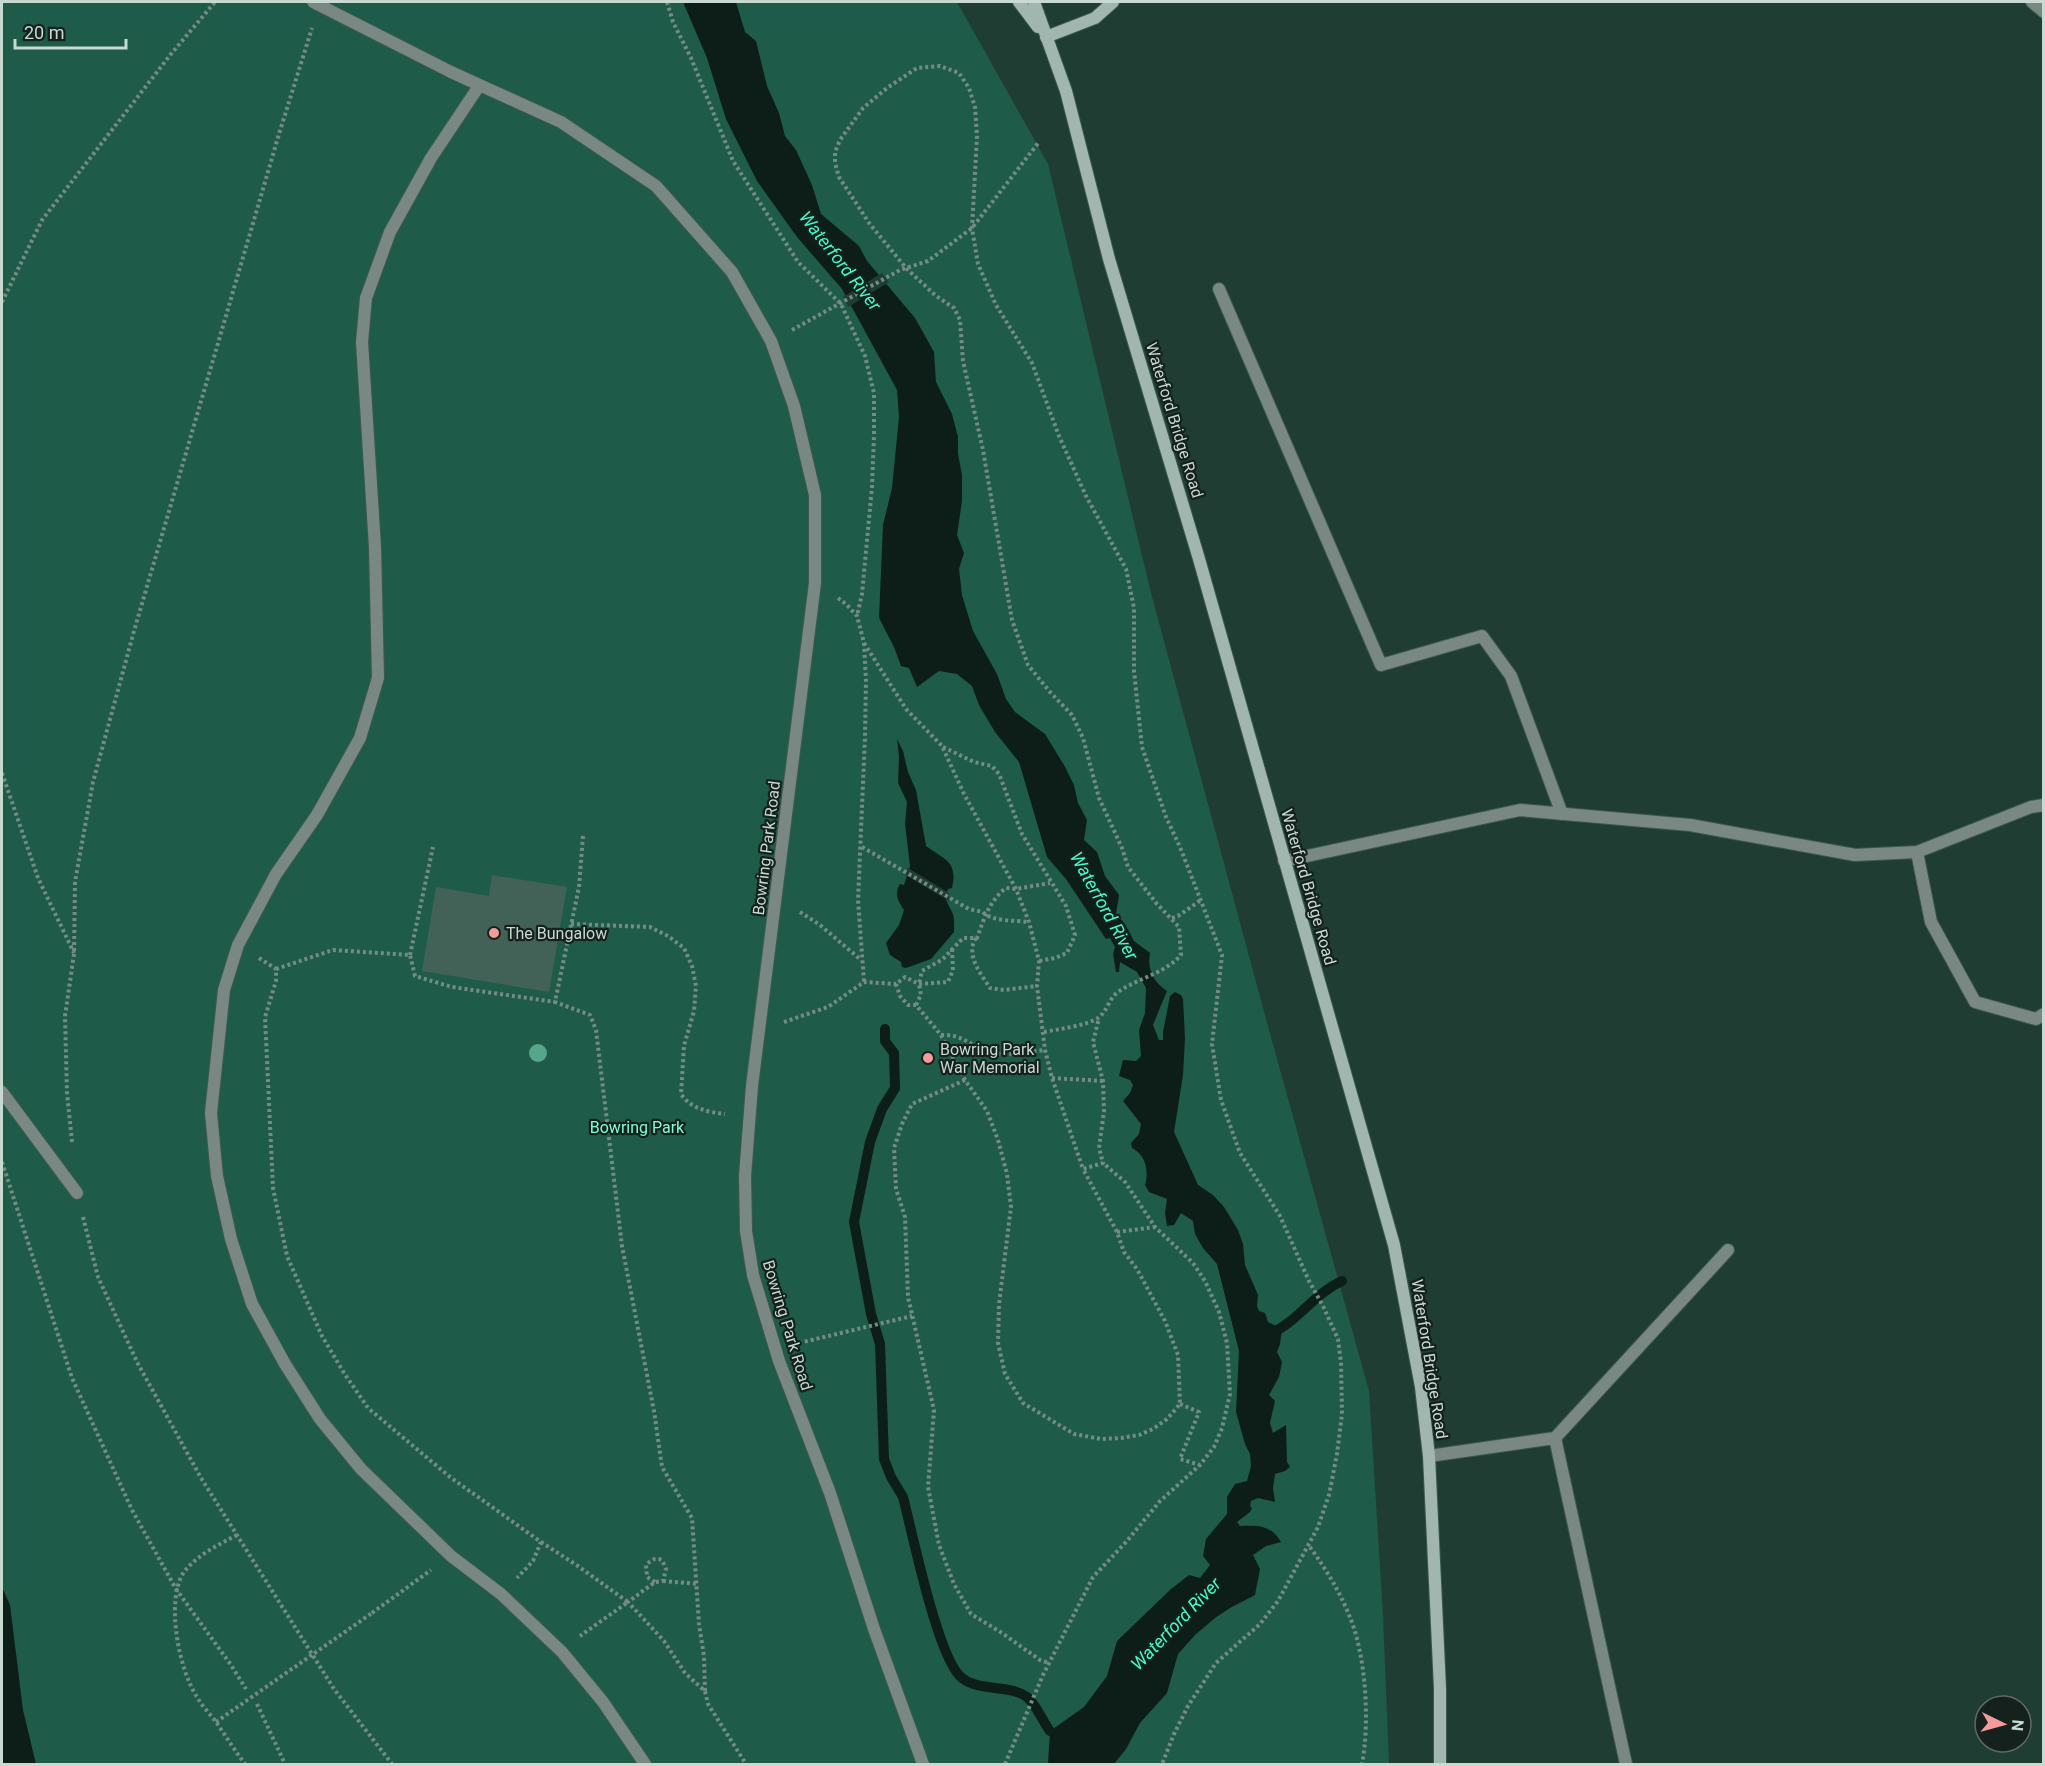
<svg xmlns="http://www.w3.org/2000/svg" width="2045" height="1766" font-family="Roboto,sans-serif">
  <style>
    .green { fill: #1f5b49 }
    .water { fill: #0d1e18 }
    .pier { fill: #1f3d33 }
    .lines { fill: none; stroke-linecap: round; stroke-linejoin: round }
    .stream { stroke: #0d1e18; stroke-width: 10 }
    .building { fill: #436257 }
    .lane-casing { stroke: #3d5950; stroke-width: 14 }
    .street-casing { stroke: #3d5950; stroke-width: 14 }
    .secondary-casing { stroke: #3d5950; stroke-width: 14 }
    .path { stroke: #748c83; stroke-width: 4; stroke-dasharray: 3 3; stroke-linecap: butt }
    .lane { stroke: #7a8883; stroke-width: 12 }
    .street { stroke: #7a8883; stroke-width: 12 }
    .secondary { stroke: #a0b6ae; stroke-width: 12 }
    .street-bridge-casing { stroke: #3d5950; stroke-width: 14; stroke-linecap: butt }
    .path-bridge { stroke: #748c83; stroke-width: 4; stroke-dasharray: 3 3; stroke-linecap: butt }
    .street-bridge { stroke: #7a8883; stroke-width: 12 }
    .tree { fill: #56a68c }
    .poi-dot { fill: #f59b9b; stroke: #14211c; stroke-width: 2 }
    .labels { text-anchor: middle; stroke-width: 4.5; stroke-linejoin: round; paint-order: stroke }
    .street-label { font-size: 16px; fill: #c8d9d2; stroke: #14211c }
    .poi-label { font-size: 16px; fill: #c8d9d2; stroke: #14211c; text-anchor: start }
    .park-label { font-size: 16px; fill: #83fcd4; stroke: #14211c }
    .water-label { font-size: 18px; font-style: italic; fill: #4bf7c7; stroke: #14211c }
  </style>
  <rect width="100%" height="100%" fill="#1f3d33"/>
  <!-- green -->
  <polygon class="green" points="2,2 957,2 1048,164 1151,593 1266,1019 1369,1391 1383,1615 1389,1764 2,1764"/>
  <!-- water -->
  <g class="water">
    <path d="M683,2H736L745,32L756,41L767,86L779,113L785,136L796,150L812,185L821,214L859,246L867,261L915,318L934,352L936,382L952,414L958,437V454L962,475V501L957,535L964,553L959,569L962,595L973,631L997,674L1006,699L1015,712L1045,734L1064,765L1074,785L1078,803L1087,820L1084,840L1097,852L1105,876L1119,895L1116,914L1125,924L1134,941L1150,953C1147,969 1153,982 1167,991L1153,1025L1159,1040H1163V1032L1170,996L1175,992L1181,995L1183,999L1185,1038L1183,1075L1174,1132L1198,1185L1213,1195L1224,1207L1238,1230L1243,1244L1245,1265L1258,1295L1257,1306L1259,1311L1265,1313L1268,1322L1282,1329L1280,1344L1277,1352L1282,1362L1279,1377L1269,1395L1275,1401L1270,1423L1273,1433L1286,1425L1287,1462L1290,1467L1285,1471L1275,1474L1273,1488L1275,1502L1258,1498L1251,1501L1250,1506L1252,1508L1250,1512L1237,1522L1240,1526C1259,1525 1271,1525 1281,1542L1266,1546L1253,1555L1260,1569L1255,1595L1230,1608L1215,1618L1195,1635L1178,1654L1167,1693L1140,1723L1126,1749L1114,1764H1048L1050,1731L1084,1707L1107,1676L1117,1641L1171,1589L1189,1575L1200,1578L1210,1565L1203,1556L1206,1539L1227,1514V1497L1235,1484L1247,1481L1251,1466L1250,1454L1245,1444L1236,1412L1239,1351L1217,1264L1203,1248L1195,1234L1193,1221L1181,1213L1174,1225L1167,1226L1165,1213L1167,1199L1149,1192L1145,1185C1149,1171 1146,1155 1132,1148L1131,1143L1139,1134L1141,1124L1123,1101L1130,1093L1133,1085L1130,1080L1119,1076L1123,1060L1136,1061L1141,1056L1139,1030L1145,1013L1146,988L1137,972L1120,962L1119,972H1116L1113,954L1115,947L1110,938L1106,939L1066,879L1047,857L1019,762L995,732L979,705L972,686L957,674L939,671L917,687L909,668L901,666L894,647L879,618L883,525L892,488L899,417L897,390L842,289L797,237L757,181L726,119L707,58Z"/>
    <path d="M897,739L903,751L908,772L916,790L926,846C945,860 958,861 952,888L948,889C943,899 948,903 952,912C955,918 954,926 954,932L931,959L906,968L902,967L901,962L890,955L886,943L899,925L904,910C898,902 894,893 900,884L904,885L910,866L905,824L907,802L898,783L899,757Z"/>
    <polygon points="2,1587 10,1605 23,1710 36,1764 2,1764"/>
  </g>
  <!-- pier -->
  <g class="pier">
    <polygon points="882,273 889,282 848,307 843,297"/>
    <polygon points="908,868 949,893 949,901 904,874"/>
  </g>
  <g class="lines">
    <!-- stream -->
    <g class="stream">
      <path d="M885,1029V1041L894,1053L895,1088L882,1109L870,1142L854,1222L871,1314L880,1344L884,1459L891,1477L903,1497C912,1531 938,1660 962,1678C980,1692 1009,1684 1027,1697C1036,1704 1043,1722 1050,1731"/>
      <path d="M1268,1335C1297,1323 1313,1294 1342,1281"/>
    </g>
  </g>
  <!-- building -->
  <polygon class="building" points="492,875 567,887 549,992 422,971 436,887 489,896"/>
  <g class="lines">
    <defs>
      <g id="lane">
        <polyline points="1219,289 1381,665 1482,636 1511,676 1562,814"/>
        <polyline points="1917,852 1931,922 1975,1002 2036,1019 2044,1014"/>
        <polyline points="1284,861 1520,810 1690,825 1855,855 1917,852 2031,807 2044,805"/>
        <polyline points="2,1092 77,1193"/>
        <polyline points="1555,1438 1626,1764"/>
        <polyline points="1429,1456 1555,1438 1728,1250"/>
      </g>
      <g id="street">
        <polyline points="2032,2 2044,12"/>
        <polyline points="451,72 561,122 656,186 732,272 771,341 794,406 815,495 815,583 752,1086 745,1176 746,1231 753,1275 779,1361 830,1493 874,1629 923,1764"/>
        <polyline points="479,86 431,158 390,232 366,298 362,342 375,547 378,678 360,738 317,815 276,874 238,945 224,990 211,1113 217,1176 231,1239 252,1304 285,1364 320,1419 361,1469 451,1556 501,1594 562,1652 603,1702 645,1764"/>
      </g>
      <g id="secondary">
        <polyline points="1019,2 1038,27"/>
        <polyline points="1034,2 1066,91 1109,259 1199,559 1394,1245 1421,1387 1429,1456 1440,1688 1440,1764"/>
        <polyline points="1046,37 1095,18 1113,2"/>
      </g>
    </defs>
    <!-- lane casing -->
    <use href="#lane" class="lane-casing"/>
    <!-- street casing -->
    <use href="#street" class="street-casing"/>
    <!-- secondary casing -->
    <use href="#secondary" class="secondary-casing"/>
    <!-- path -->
    <g class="path">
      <polyline points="667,2 673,22 691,58 733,161 798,262 841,304 865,356 874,393 874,436 872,487 862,594 857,616"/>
      <polyline points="2,302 42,220 171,54 215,2"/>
      <polyline points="792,330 900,270 928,261 972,228 1039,142"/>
      <polyline points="838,598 847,605 857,616 864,643 866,680 865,737 858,900 864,982"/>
      <polyline points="864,643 906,709 942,746 964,794 1016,889 1029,922 1039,961 1037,986 1045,1050 1052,1078 1083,1169"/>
      <polyline points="943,747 974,762 992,766 999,774 1022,834 1066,906 1075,935 1067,953 1055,958 1039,961"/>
      <polyline points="2,773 38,878 74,953"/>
      <polyline points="583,836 579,887 555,1002 590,1015 596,1030 622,1246 654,1411 662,1467 692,1518 699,1624 704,1656 705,1691"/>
      <path d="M862,847L969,909L983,912C992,922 1015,920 1028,922"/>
      <polyline points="800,912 820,925 861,960"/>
      <polyline points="1172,918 1178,916 1201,900"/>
      <path d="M571,924L650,927L668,936L684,948L692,966L696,986L694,1011L684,1046L681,1094C691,1109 708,1112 725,1114"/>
      <path d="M976,938C965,955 981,974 990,988L1004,990L1037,986"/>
      <polyline points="952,949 953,970 948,982 919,984 905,977 896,984 900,996 908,1005 916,1005 941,1035 965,1080 987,1111 998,1140 1007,1174 1011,1207 999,1304 998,1343 1005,1374 1023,1403 1074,1434 1101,1439 1121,1438 1139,1435 1153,1429 1167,1419 1180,1404 1178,1355 1165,1321 1137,1269 1124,1252 1117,1232 1083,1169 1103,1163 1099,1148 1104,1111 1103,1081 1093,1042 1099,1018"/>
      <polyline points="410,955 433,847"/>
      <polyline points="259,958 276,969 276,981 265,1017 273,1188 287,1256 322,1336 344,1373 368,1408 450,1477 541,1542 533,1561 517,1578"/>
      <polyline points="276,969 333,950 410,955 415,976 452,987 555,1002"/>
      <path d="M916,1005L921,995L919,984L922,971L943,959L963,938H977C984,919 989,901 1006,888L1016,889L1050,883"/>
      <polyline points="784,1022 828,1007 864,982 896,984"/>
      <path d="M1044,1032C1059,1029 1085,1026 1098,1018C1107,1012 1109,998 1118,992C1138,978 1164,974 1181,955L1179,927L1157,904L1128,867L1122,848L1099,798L1083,738L1072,715L1049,691L1028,665L1012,620L983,450L963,361L960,320L954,308L936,296L906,268L869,223L839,177L835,163V152L840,140L863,108L887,88L917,68L940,66L959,73L969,88L975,107L977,136L972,228L978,264L996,305L1032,363L1059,436L1086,496L1126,569L1134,608V671L1142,747L1166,817L1180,847L1222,955L1212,1044L1221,1100L1240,1153L1280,1216L1309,1281L1323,1306L1338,1339L1341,1363L1342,1414L1337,1454L1329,1495L1318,1527L1278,1601L1260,1624L1216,1663L1188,1706L1174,1734L1162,1764"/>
      <path d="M941,1035C962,1034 969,1045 987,1051C1004,1057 1027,1052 1045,1050"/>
      <polyline points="1052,1078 1103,1081"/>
      <polyline points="965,1080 912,1104 902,1124 894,1148 896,1189 905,1217 908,1297 934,1410 928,1487 939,1545 954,1584 971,1614 1002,1633 1040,1660 1049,1663"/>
      <polyline points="72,1142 67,1093 65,1016 74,954 75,882 93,782 134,631 279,134 312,28"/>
      <polyline points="2,1162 72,1378 132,1510 176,1589 231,1665 246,1689"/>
      <polyline points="83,1217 98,1277 137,1362 201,1478 334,1689 392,1764"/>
      <polyline points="1117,1232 1155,1227"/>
      <polyline points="799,1343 912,1316"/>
      <polyline points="1180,1404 1199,1412 1180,1459 1200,1465"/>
      <path d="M237,1535C218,1545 197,1555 184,1572C165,1600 179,1670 197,1697C202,1706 210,1714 216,1722C226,1736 235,1751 245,1764"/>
      <polyline points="541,1542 578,1566 628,1602 580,1636"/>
      <path d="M1310,1547C1325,1568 1339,1590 1349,1615C1366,1654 1370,1722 1362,1764"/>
      <polyline points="663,1581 698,1584"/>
      <path d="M655,1582L647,1577L646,1565C651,1560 655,1557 662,1560L666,1569L663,1581L655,1582L628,1602L664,1641L685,1673L705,1691L708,1704L746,1764"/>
      <polyline points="372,1613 431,1570"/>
      <polyline points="257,1704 285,1764"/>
      <polyline points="1005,1764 1043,1675 1093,1577 1127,1541 1160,1501 1200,1465 1214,1447 1222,1428 1230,1394 1227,1343 1219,1312 1205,1281 1193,1263 1155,1227 1125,1182 1103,1163"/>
    </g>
    <!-- lane -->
    <use href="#lane" class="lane"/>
    <!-- street -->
    <use href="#street" class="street"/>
    <!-- secondary -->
    <use href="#secondary" class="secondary"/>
    <defs>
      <polyline id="street-bridge" points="313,2 451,72"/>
    </defs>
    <!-- street-bridge casing -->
    <use href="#street-bridge" class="street-bridge-casing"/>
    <!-- path-bridge -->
    <polyline class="path-bridge" points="216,1722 372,1613"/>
    <!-- street-bridge -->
    <use href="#street-bridge" class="street-bridge"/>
  </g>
  <!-- trees -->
  <circle class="tree" cx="538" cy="1053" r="9"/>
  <!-- markers -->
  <g class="poi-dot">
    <circle cx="494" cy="933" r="6"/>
    <circle cx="928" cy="1058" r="6"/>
  </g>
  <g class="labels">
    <!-- street labels -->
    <g class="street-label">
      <text transform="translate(1175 420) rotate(73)" y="6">Waterford Bridge Road</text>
      <text transform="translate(766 848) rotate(-83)" y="6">Bowring Park Road</text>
      <text transform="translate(1309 887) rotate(74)" y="6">Waterford Bridge Road</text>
      <text transform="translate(788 1325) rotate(73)" y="6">Bowring Park Road</text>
      <text transform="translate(1430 1359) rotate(81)" y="6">Waterford Bridge Road</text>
    </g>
    <!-- poi labels -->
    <g class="poi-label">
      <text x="506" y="939">The Bungalow</text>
      <text x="940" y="1055">Bowring Park<tspan x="940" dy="18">War Memorial</tspan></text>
    </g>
    <!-- park labels -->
    <g class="park-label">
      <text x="637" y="1133">Bowring Park</text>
    </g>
    <!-- water labels -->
    <g class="water-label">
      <text transform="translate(840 261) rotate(52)" y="6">Waterford River</text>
      <text transform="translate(1104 906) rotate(61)" y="6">Waterford River</text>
      <text transform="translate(1176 1624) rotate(-46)" y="6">Waterford River</text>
    </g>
  </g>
  <!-- border -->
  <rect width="2045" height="1766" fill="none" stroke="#c8d9d2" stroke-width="6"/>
  <!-- north arrow -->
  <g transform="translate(2003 1724) rotate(95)"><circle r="28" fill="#14211c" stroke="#5c6b65" stroke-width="1.5"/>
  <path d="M0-4.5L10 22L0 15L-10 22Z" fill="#f59b9b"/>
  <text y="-9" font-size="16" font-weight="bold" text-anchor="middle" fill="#c8d9d2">N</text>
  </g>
  <!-- scale -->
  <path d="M15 39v9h111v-9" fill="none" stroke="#c8d9d2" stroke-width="3"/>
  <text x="24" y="39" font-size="18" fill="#c8d9d2" stroke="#14211c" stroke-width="4.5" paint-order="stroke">20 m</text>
</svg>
